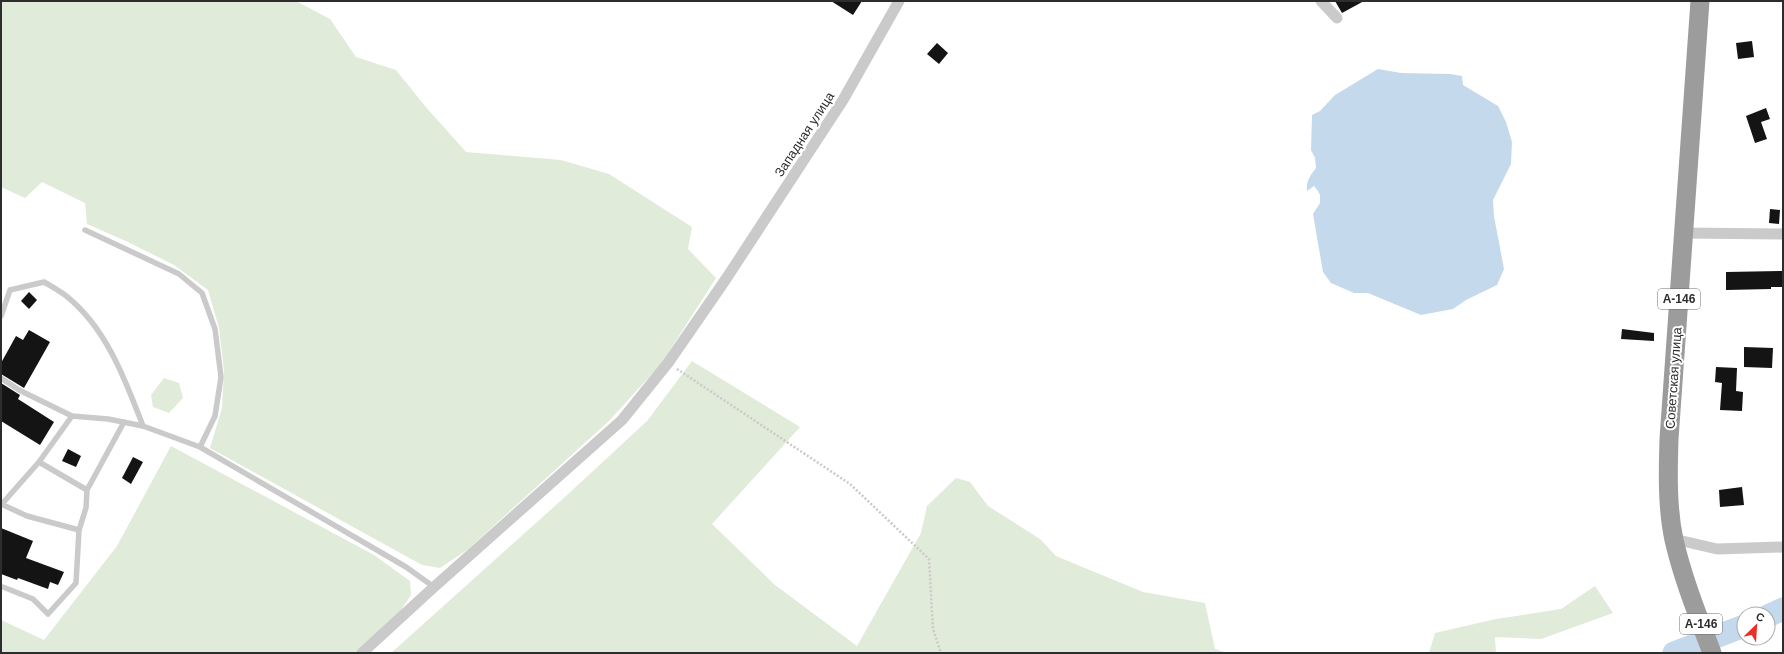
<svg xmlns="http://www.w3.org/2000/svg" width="1784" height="654" font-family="Arial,sans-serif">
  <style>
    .green { fill: #e1ebd9 }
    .water { fill: #c5d9ec }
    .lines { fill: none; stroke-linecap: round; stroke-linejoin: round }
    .river { stroke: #c5d9ec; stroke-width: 23 }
    .building { fill: #141414 }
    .path { stroke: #cacaca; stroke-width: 2.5; stroke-dasharray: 2 2; stroke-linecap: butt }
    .service { stroke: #cacaca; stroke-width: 5.5 }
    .minor { stroke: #cacaca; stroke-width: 11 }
    .trunk { stroke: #9c9c9c; stroke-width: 19 }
    .labels { text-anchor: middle; stroke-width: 4; stroke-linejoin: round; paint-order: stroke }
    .shield { fill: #fff; stroke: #6c6c6c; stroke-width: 1 }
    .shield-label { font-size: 12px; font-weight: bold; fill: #2d2d2d }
    .street-label { font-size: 13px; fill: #2d2d2d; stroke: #fff }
  </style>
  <rect width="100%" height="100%" fill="#fff"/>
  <!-- green -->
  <g class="green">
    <polygon points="1,1 296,1 330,19 356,57 396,70 425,106 466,152 561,160 609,174 692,227 688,249 716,278 661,364 609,421 467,550 440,568 422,565 210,448 222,408 224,371 219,328 208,290 174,265 128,242 87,224 85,203 42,182 25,198 1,187"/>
    <polygon points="692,361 800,427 712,524 775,585 857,646 921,533 927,506 956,478 970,482 988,506 1040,539 1056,556 1143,592 1205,603 1215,649 1227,653 391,653 566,496 647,421"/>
    <polygon points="164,378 179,383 183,398 169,413 153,407 151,395"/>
    <polygon points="171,446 374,555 410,581 411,595 393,622 357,653 1,653 1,620 44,640 117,546"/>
    <polygon points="1595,586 1613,613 1541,639 1495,637 1496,653 1429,653 1435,633 1496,619 1561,609"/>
  </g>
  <!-- water -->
  <path class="water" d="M1378,69L1401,73L1450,74L1462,76L1463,85L1498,106L1506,122L1512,142L1511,164L1493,200L1494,216L1504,269L1497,285L1466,300L1453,309L1421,315L1368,293H1354L1331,283L1323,272L1313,214L1320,203V195L1318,191L1314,186L1307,191C1306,181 1310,176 1316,168L1315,158L1311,150L1312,115L1320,111L1335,95Z"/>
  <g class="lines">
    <!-- river -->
    <g class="river">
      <polyline points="1768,616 1783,609"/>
      <polyline points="1674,653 1744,626"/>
    </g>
  </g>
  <!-- building -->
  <g class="building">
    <polygon points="831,1 862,1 853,15"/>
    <polygon points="1335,1 1364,1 1342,13"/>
    <polygon points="1752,41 1754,57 1738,59 1736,43"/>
    <polygon points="937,43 948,53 939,64 927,54"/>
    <polygon points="1766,108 1770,119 1761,122 1767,139 1755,143 1746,116"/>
    <polygon points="1770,209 1780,210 1779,224 1769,223"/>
    <polygon points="1783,271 1783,287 1771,287 1771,289 1726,290 1726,272"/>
    <polygon points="29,292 37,300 29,309 21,301"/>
    <polygon points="1622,329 1654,333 1654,341 1621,339"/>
    <polygon points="29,330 50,342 24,388 1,374 1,363 16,336 23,340"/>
    <polygon points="1744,347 1773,348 1772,368 1744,367"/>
    <polygon points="1716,367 1737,368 1736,391 1743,392 1742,411 1720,410 1722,383 1715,382"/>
    <polygon points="1,383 20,395 18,399 54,422 40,445 1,421"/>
    <polygon points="68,449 81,456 76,467 62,461"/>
    <polygon points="133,457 143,462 131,484 122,478"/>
    <polygon points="1742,487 1744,505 1720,507 1719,490"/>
    <polygon points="1,528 33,541 26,558 64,572 58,585 50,582 48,589 18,578 17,580 1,574"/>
  </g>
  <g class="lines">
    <!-- path -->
    <polyline class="path" points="677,369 850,484 929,559 933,629 941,653"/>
    <!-- service -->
    <g class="service">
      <polyline points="85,230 179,274 202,293 215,329 221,377 215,416 200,447"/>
      <path d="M1,316L10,290L44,282C51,286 58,290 65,295C106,327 125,379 143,426"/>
      <polyline points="1,378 19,390 72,416 108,419 143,426 200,447 406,567 434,587"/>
      <polyline points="72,416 39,462 87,490"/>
      <polyline points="1,504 27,516 79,530"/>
      <polyline points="2,504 39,462"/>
      <polyline points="3,587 33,599 48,614 76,583 79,530 86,508 87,490 124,422"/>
    </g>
    <!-- minor -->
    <g class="minor">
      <polyline points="1321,1 1337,18"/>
      <polyline points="1684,233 1783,234"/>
      <polyline points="1674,539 1717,549 1783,547"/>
      <polyline points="362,653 434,587 622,420 668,363 726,279 843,100 899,1"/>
    </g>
    <!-- trunk -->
    <path class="trunk" d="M1700,1L1669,439C1668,472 1667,507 1674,540C1683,579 1698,616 1712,653"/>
  </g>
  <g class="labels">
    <!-- shield labels -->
    <g class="shield">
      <rect x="1658" y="289" width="42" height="20" rx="3"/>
      <rect x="1680" y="614" width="42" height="20" rx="3"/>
    </g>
    <g class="shield-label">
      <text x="1679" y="303">А-146</text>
      <text x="1701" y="628">А-146</text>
    </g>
    <!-- street labels -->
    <g class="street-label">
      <text transform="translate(804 134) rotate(-57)" y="5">Западная улица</text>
      <text transform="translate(1673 378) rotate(-86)" y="5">Советская улица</text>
    </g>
  </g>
  <!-- border -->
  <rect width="1784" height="654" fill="none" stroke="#2d2d2d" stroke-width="4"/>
  <!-- north arrow -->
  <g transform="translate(1756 626) rotate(25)"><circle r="19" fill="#ffffff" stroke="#ababab"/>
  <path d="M0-3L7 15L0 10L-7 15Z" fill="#ea2e28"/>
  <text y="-6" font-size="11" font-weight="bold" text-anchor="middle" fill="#2d2d2d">С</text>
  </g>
</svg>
